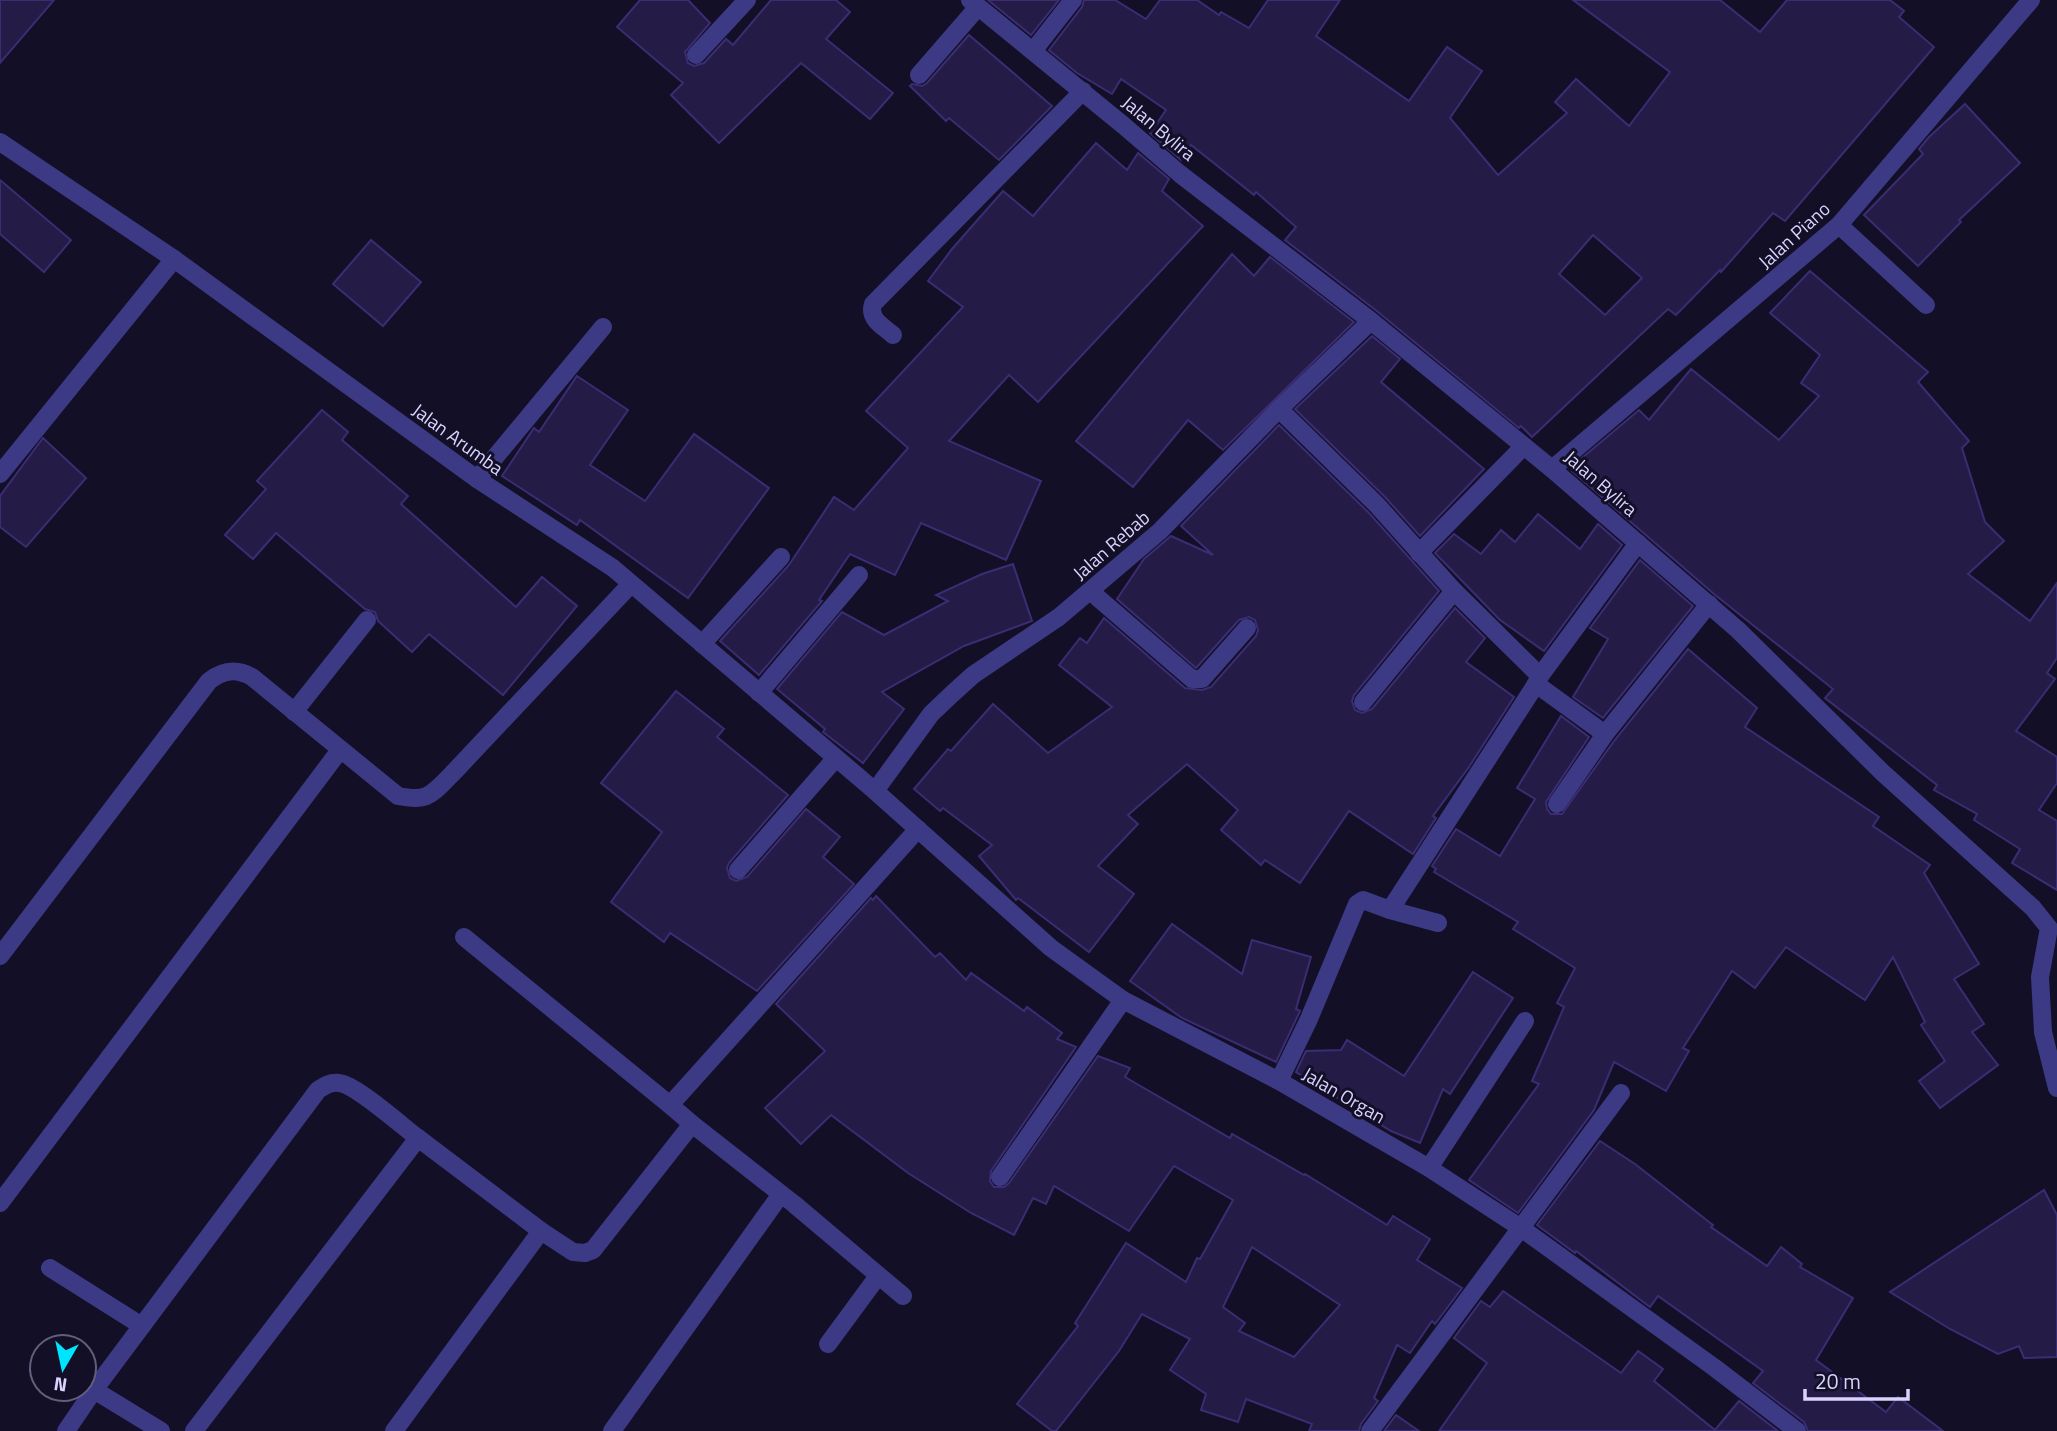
<svg xmlns="http://www.w3.org/2000/svg" width="2057" height="1431" font-family="'Titillium Web',sans-serif">
  <style>
    .building { fill: #241b47; stroke: #3b2d73; stroke-width: 2; fill-rule: evenodd }
    .lines { fill: none; stroke-linecap: round; stroke-linejoin: round }
    .minor { stroke: #3d3a85; stroke-width: 18 }
    .labels { text-anchor: middle; stroke-width: 6; stroke-linejoin: round; paint-order: stroke }
    .street-label { font-size: 19px; fill: #d9d4ff; stroke: #130f26 }
  </style>
  <rect width="100%" height="100%" fill="#130f26"/>
  <!-- building -->
  <g class="building">
    <polygon points="0,0 54,0 0,63"/>
    <polygon points="640,0 688,0 710,23 685,52 688,63 694,66 704,63 726,39 733,45 771,0 836,0 850,12 826,39 893,93 870,119 801,63 719,143 671,95 683,83 617,27"/>
    <polygon points="988,0 1059,0 1031,35"/>
    <path d="M1084,0H1115L1146,19L1160,0H1197L1219,15L1221,12L1249,28L1268,0H1340L1316,36L1409,101L1447,47L1482,71L1450,118L1498,175L1567,113L1555,102L1576,79L1629,126L1670,72L1573,0H1720L1760,32L1787,0H1890L1904,11L1899,17L1934,47L1785,221L1773,213L1721,272L1720,270L1676,315L1668,309L1532,437L1521,426L1519,428L1378,312L1285,240L1296,227L1256,192L1254,195L1191,145L1181,160L1150,133L1166,110L1121,79L1112,94L1077,73L1049,50L1082,7ZM1593,235L1642,278L1605,315L1559,274Z"/>
    <polygon points="969,35 1052,106 999,160 949,118 946,121 910,86 912,84 922,86 927,83"/>
    <polygon points="1965,104 2020,163 1959,220 1961,222 1918,266 1864,215 1923,154 1919,149 1929,137"/>
    <polygon points="1096,143 1127,170 1138,153 1169,179 1162,191 1203,226 1038,402 1009,375 949,441 1041,481 1006,560 921,523 895,575 850,554 819,600 822,601 759,675 720,641 789,565 834,497 854,510 908,448 866,411 963,307 928,281 952,249 1003,191 1033,216"/>
    <polygon points="0,180 71,240 44,272 0,234"/>
    <polygon points="371,240 421,282 383,326 333,284"/>
    <polygon points="1232,254 1254,276 1270,257 1354,322 1223,450 1188,420 1133,487 1076,441"/>
    <polygon points="1810,271 1928,372 1918,382 1969,441 1962,448 1985,522 2004,541 1968,574 2030,621 2057,583 2057,658 2047,673 2055,679 2016,731 2057,757 2057,783 2039,810 2057,821 2057,890 2012,863 2020,849 1974,820 1977,814 1934,790 1937,785 1825,698 1833,689 1714,594 1572,471 1582,458 1639,410 1649,420 1691,369 1779,440 1819,396 1801,383 1820,355 1770,313"/>
    <polygon points="1372,336 1400,359 1381,382 1484,469 1420,536 1385,497 1295,409"/>
    <polygon points="577,376 628,410 590,465 645,501 694,434 769,488 688,598 580,520 577,525 502,476 534,428 539,432"/>
    <polygon points="322,410 348,432 342,440 408,496 401,504 516,607 542,577 577,606 503,695 429,634 412,652 378,621 375,612 365,609 276,533 253,559 225,535 266,489 257,481"/>
    <polygon points="1279,425 1369,513 1439,591 1354,695 1352,701 1355,710 1362,713 1372,709 1455,608 1485,638 1466,662 1514,697 1469,767 1433,816 1436,818 1413,854 1349,811 1300,883 1265,860 1261,865 1221,830 1238,810 1187,764 1128,815 1138,824 1098,866 1134,894 1089,952 1018,898 1016,900 979,856 992,845 943,808 940,811 914,789 948,749 951,751 993,704 1048,753 1112,707 1059,665 1080,638 1087,643 1104,618 1185,688 1202,690 1211,687 1256,636 1258,630 1255,620 1249,617 1239,620 1196,668 1117,599 1144,559 1171,536 1213,555 1181,526"/>
    <polygon points="43,438 86,478 26,547 0,527 0,496"/>
    <polygon points="1538,514 1580,549 1598,524 1622,545 1544,651 1500,620 1435,553 1454,534 1481,554 1501,530 1515,542"/>
    <polygon points="1640,560 1693,606 1603,718 1573,697 1608,639 1590,628"/>
    <polygon points="1013,564 1032,621 964,646 882,692 904,709 863,763 823,732 825,729 777,689 842,612 884,635 948,601 936,595 982,574"/>
    <polygon points="1688,649 1757,708 1745,727 1879,817 1873,826 1930,865 1924,873 1979,964 1954,979 1984,1024 1972,1032 1998,1065 1940,1108 1919,1081 1945,1061 1921,1025 1925,1022 1893,957 1865,1000 1786,947 1755,988 1732,971 1683,1048 1689,1051 1666,1091 1614,1062 1594,1110 1518,1213 1469,1180 1539,1084 1532,1081 1564,1007 1557,1003 1575,968 1513,929 1518,922 1434,872 1436,869 1432,866 1456,829 1500,856 1535,799 1517,788 1561,716 1589,737 1546,802 1547,809 1551,814 1562,814 1614,741"/>
    <polygon points="676,691 724,729 717,737 788,795 729,863 727,868 730,878 736,881 747,877 806,809 840,837 823,857 854,884 757,991 670,933 664,942 611,902 662,832 601,783"/>
    <path d="M876,896L935,957L940,953L966,980L971,973L1024,1011L1027,1007L1062,1033L1057,1039L1076,1047L991,1171L990,1181L994,1187H1004L1009,1183L1098,1056L1130,1068L1125,1077L1230,1138L1232,1134L1304,1175L1305,1174L1387,1225L1393,1216L1430,1239L1417,1260L1462,1288L1435,1324L1432,1321L1410,1353L1397,1345L1374,1398L1378,1401L1361,1424L1359,1431H1309L1312,1424L1246,1399L1238,1422L1201,1410L1206,1394L1170,1370L1190,1339L1142,1314L1119,1351L1056,1431H1052L1017,1404L1078,1326L1075,1323L1126,1243L1186,1282L1197,1258L1200,1259L1233,1200L1174,1166L1129,1231L1054,1186L1046,1204L1033,1198L1014,1235L971,1213L908,1173L831,1115L801,1144L765,1108L825,1051L776,1004L871,898L873,900ZM1252,1247L1340,1305L1294,1357L1239,1331L1245,1323L1223,1307Z"/>
    <polygon points="1172,924 1242,974 1252,940 1311,957 1296,1009 1300,1011 1276,1062 1182,1018 1130,981"/>
    <polygon points="1473,972 1513,998 1450,1094 1443,1089 1420,1143 1391,1131 1296,1072 1306,1051 1341,1050 1347,1040 1404,1076"/>
    <polygon points="1600,1141 1635,1164 1713,1225 1711,1227 1767,1266 1781,1247 1802,1264 1800,1267 1853,1298 1816,1360 1886,1412 1898,1397 1943,1431 1808,1431 1804,1422 1753,1383 1763,1371 1658,1296 1650,1307 1576,1251 1575,1253 1537,1225"/>
    <polygon points="2044,1190 2057,1215 2057,1357 2024,1358 2019,1346 1998,1354 1950,1329 1890,1292"/>
    <polygon points="1503,1291 1621,1373 1638,1351 1663,1369 1654,1381 1715,1430 1739,1401 1778,1431 1439,1431 1487,1363 1454,1338 1481,1301 1490,1307"/>
    <polygon points="1396,1415 1419,1431 1384,1431"/>
  </g>
  <g class="lines">
    <!-- minor -->
    <g class="minor">
      <polyline points="970,0 1123,125 1180,174 1371,321 1552,469 1738,630 1883,773 2033,908 2049,928 2040,977 2043,1032 2057,1088"/>
      <polyline points="1033,51 1073,0"/>
      <polyline points="696,55 747,0"/>
      <polyline points="919,75 978,7"/>
      <polyline points="0,142 174,259 477,479 613,568 875,791 1051,948 1123,1000 1279,1081 1429,1168 1521,1228 1715,1368 1797,1431"/>
      <polyline points="1839,225 1926,305"/>
      <path d="M893,335C883,326 868,319 873,304L1083,91"/>
      <polyline points="1279,409 1377,505 1454,591 1540,676 1536,684 1605,734"/>
      <polyline points="1552,469 1839,225 2031,0"/>
      <polyline points="0,474 174,259"/>
      <polyline points="477,479 603,327"/>
      <polyline points="1419,553 1524,446"/>
      <polyline points="1090,591 1192,679 1202,679 1247,628"/>
      <polyline points="702,644 781,557"/>
      <polyline points="1540,676 1638,543"/>
      <polyline points="759,693 859,575"/>
      <polyline points="1363,702 1454,591"/>
      <polyline points="294,712 367,620"/>
      <polyline points="875,791 931,714 952,694 973,675 1059,617 1160,531 1279,409 1371,321"/>
      <polyline points="1557,804 1605,734 1709,604"/>
      <polyline points="738,870 835,759"/>
      <polyline points="1390,910 1438,923"/>
      <polyline points="464,937 670,1105"/>
      <path d="M0,956L209,681C223,670 236,668 252,677L398,796C428,802 431,795 452,774L631,584"/>
      <polyline points="1279,1081 1309,1019 1357,904 1363,900 1390,910 1536,684"/>
      <polyline points="692,1124 794,1204 903,1296"/>
      <polyline points="1429,1168 1525,1021"/>
      <polyline points="1000,1177 1123,1000"/>
      <polyline points="0,1203 340,750"/>
      <polyline points="50,1268 142,1326"/>
      <polyline points="828,1344 878,1276"/>
      <polyline points="94,1390 161,1431"/>
      <path d="M66,1431L94,1390L318,1090C324,1086 330,1082 339,1083C355,1084 402,1126 418,1138"/>
      <polyline points="194,1431 418,1138 541,1231 573,1252 585,1253 593,1250 692,1124 670,1105 918,829"/>
      <polyline points="394,1431 541,1231"/>
      <polyline points="612,1431 781,1194"/>
      <polyline points="1370,1431 1621,1093"/>
    </g>
  </g>
  <g class="labels">
    <!-- street labels -->
    <g class="street-label">
      <text transform="translate(1159 128) rotate(40)" y="7">Jalan Bylira</text>
      <text transform="translate(1794 235) rotate(-42)" y="7">Jalan Piano</text>
      <text transform="translate(458 439) rotate(36)" y="7">Jalan Arumba</text>
      <text transform="translate(1601 483) rotate(41)" y="7">Jalan Bylira</text>
      <text transform="translate(1111 545) rotate(-41)" y="7">Jalan Rebab</text>
      <text transform="translate(1344 1095) rotate(30)" y="7">Jalan Organ</text>
    </g>
  </g>
  <!-- north arrow -->
  <g transform="translate(63 1368) rotate(189)"><circle r="33" fill="#130f26" stroke="#625e7d" stroke-width="2"/>
  <path d="M0-5L12 26L0 18L-12 26Z" fill="#00e5ff"/>
  <text y="-10" font-size="19" font-weight="bold" text-anchor="middle" fill="#d9d4ff">N</text>
  </g>
  <!-- scale -->
  <path d="M1805 1389v10h103v-10" fill="none" stroke="#d9d4ff" stroke-width="3.5"/>
  <text x="1815" y="1389" font-size="21" fill="#d9d4ff" stroke="#130f26" stroke-width="5" paint-order="stroke">20 m</text>
</svg>
